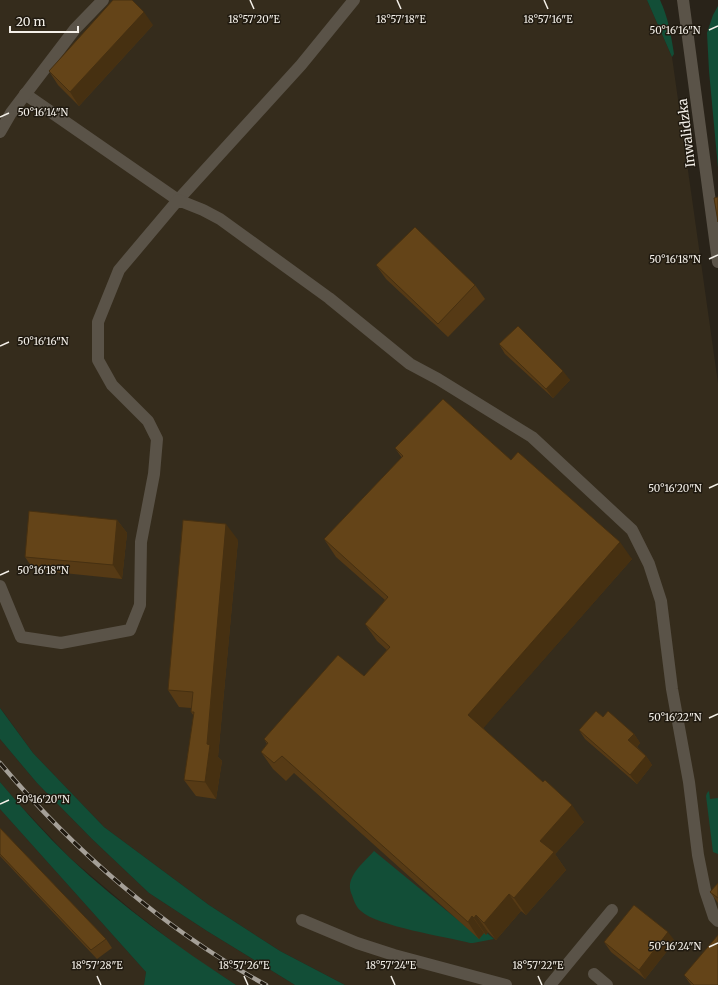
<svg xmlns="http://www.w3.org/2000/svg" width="718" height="985" font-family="Merriweather,serif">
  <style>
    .built { fill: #352c1c }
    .green { fill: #124e37 }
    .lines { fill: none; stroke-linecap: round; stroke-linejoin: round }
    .lane { stroke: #5a5348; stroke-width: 12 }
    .street { stroke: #5a5348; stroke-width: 12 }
    .rail-casing { stroke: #a5a098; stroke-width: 4.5 }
    .rail { stroke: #201a10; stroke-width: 3; stroke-dasharray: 9; stroke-linecap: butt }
    .wall { fill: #563a15 }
    .shaded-wall { fill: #463011 }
    .building { fill: #644418; stroke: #463011 }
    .ticks { fill: none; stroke: #f4f0e9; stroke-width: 1.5 }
    .labels { text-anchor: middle; stroke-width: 3; stroke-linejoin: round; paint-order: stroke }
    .street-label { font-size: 13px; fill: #f4f0e9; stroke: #201a10 }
    .ticks-label { font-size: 10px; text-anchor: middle; fill: #f4f0e9; stroke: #201a10; stroke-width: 3; stroke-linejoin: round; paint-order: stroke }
  </style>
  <rect width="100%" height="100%" fill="#292319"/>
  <!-- built -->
  <g class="built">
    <polygon points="0,0 647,0 672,57 718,383 718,985 345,985 280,951 209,905 104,827 33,753 4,713 0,708"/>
    <polygon points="0,739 37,783 92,839 149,893 207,931 295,985 236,985 191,956 134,912 70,858 18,803 0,782"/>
    <polygon points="0,809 146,972 144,985 0,985"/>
  </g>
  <!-- green -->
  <g class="green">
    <path d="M647,0H660C668,17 671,35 674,54L672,57Z"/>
    <polygon points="718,6 718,168 709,71 707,33 713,15"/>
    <polygon points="0,708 33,753 104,827 209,905 280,951 345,985 295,985 207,931 149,893 92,839 37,783 0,739"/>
    <path d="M0,782C22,808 45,834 70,858C121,906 178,947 236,985H144L146,972L0,809Z"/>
    <polygon points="709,791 710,799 718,798 718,854 713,852 706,796 707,793"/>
    <path d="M374,851L475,934L481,928L494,939L473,943H470C447,937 376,926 361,911C356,907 354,901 352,895C350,891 349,885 351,880C355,869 366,860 374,851Z"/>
  </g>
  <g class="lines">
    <!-- lane -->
    <g class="lane">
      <polyline points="25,94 178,200 301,65 354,0"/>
      <polyline points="0,132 11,113 75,29 103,0"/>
      <polyline points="0,586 21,637 61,643 130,630 140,605 141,542 154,474 157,439 148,421 112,385 98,360 98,322 119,270 178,200 203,210 220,219 329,298 410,364 438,379 532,437 632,530 649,564 661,601 672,689 689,782 698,855 705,890 714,917 718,921"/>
      <polyline points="302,920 357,943 394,955 506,985"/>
      <polyline points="594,974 607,985"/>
      <polyline points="550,985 612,910"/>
    </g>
    <!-- street -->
    <polyline class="street" points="683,0 718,262"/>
    <defs>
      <path id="rail" d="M0,763C74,851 165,930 266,985"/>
    </defs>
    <!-- rail casing -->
    <use href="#rail" class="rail-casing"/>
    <!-- rail -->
    <use href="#rail" class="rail"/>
  </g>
  <!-- wall -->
  <g class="wall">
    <polygon points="153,25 79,106 58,85 49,71"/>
    <polygon points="376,265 475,285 485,299 448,337 386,279"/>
    <polygon points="499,344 570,380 553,398 505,354"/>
    <polygon points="395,448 511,460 632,559 483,728 584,822 555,854 566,870 526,915 521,911 496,940 488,932 486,935 484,933 479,939 294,773 286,781 273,769 261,752 267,744 264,739 364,676 387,650 377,641 365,624 385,600 336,557 324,539 402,458"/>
    <polygon points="117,520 127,533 122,579 34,570 25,557"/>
    <polygon points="238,540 218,757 222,761 216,799 196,796 184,780 194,716 191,712 191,708 179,707 168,690"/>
    <polygon points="603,717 634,734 640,743 637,747 646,756 652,765 637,784 585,739 579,730"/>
    <polygon points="0,828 106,939 112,948 97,959 0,856"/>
    <polygon points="718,883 718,903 710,892"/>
    <polygon points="675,941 645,979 611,952 604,942"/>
    <polygon points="684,975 718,985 691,985"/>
  </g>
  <!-- shaded-wall -->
  <g class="shaded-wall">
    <polygon points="144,12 153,25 79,106 70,92"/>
    <polygon points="563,371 570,380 553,398 546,389"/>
    <polygon points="117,520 127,533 122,579 113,565"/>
    <polygon points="226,524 238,540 218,757 222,761 216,799 205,782 207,744"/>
    <polygon points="620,542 632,559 480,732 468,715"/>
    <polygon points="634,734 640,743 635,749 628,740"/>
    <polygon points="646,756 652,765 637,784 630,775"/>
    <polygon points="572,805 584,822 555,854 566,870 526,915 514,898 540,841"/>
    <polygon points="509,894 521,911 496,940 484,923"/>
    <polygon points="476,915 488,932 486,935 474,918"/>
    <polygon points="472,916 484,933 479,939 468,922"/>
    <polygon points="668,932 675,941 645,979 639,970"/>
  </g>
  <!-- building -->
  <g class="building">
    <polygon points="113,0 132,0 144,12 70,92 49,71"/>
    <polygon points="718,197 718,222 714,198"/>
    <polygon points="415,227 475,285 438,324 376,265"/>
    <polygon points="518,326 563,371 546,389 499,344"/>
    <polygon points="443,399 511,460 518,452 620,542 468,715 543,782 545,780 572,805 540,841 554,852 514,898 509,894 484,923 476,915 474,918 472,916 468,922 282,756 274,763 261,752 268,743 264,739 338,655 364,676 390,647 365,624 388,597 324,539 403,456 395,448"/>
    <polygon points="29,511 117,520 113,565 25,557"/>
    <polygon points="183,520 226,524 207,744 210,745 205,782 184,780 194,712 191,712 193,692 168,690"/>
    <polygon points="596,711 603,717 608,711 634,734 628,740 646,756 630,775 579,730"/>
    <polygon points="0,828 106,939 91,950 0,854"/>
    <polygon points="718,883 718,898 710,892"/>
    <polygon points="634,905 668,932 639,970 604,942"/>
    <polygon points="718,935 718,985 694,985 684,975"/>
  </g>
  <!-- ticks -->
  <path class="ticks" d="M250,0L254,9M397,0L401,9M544,0L548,9M709,30L718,26M0,117L9,113M709,259L718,255M0,346L9,342M709,488L718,484M0,575L9,571M709,718L718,714M0,804L9,800M709,947L718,943M97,976L101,985M244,976L248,985M391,976L395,985M538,976L542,985"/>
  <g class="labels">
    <!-- street labels -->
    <g class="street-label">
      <text transform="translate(686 133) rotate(-97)" y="5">Inwalidzka</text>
    </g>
  </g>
  <g class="ticks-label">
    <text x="254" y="23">18°57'20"E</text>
    <text x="401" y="23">18°57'18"E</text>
    <text x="548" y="23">18°57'16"E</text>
    <text x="675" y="34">50°16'16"N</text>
    <text x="43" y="116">50°16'14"N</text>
    <text x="675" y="263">50°16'18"N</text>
    <text x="43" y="345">50°16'16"N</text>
    <text x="675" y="492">50°16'20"N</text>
    <text x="43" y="574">50°16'18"N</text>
    <text x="675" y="721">50°16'22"N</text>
    <text x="43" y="803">50°16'20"N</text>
    <text x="675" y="950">50°16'24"N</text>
    <text x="97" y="969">18°57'28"E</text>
    <text x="244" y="969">18°57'26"E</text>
    <text x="391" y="969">18°57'24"E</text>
    <text x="538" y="969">18°57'22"E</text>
  </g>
  <!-- scale -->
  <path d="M10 26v6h68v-6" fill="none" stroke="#f4f0e9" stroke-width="2"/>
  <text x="16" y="26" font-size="12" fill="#f4f0e9" stroke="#201a10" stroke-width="3" paint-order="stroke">20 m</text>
</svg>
